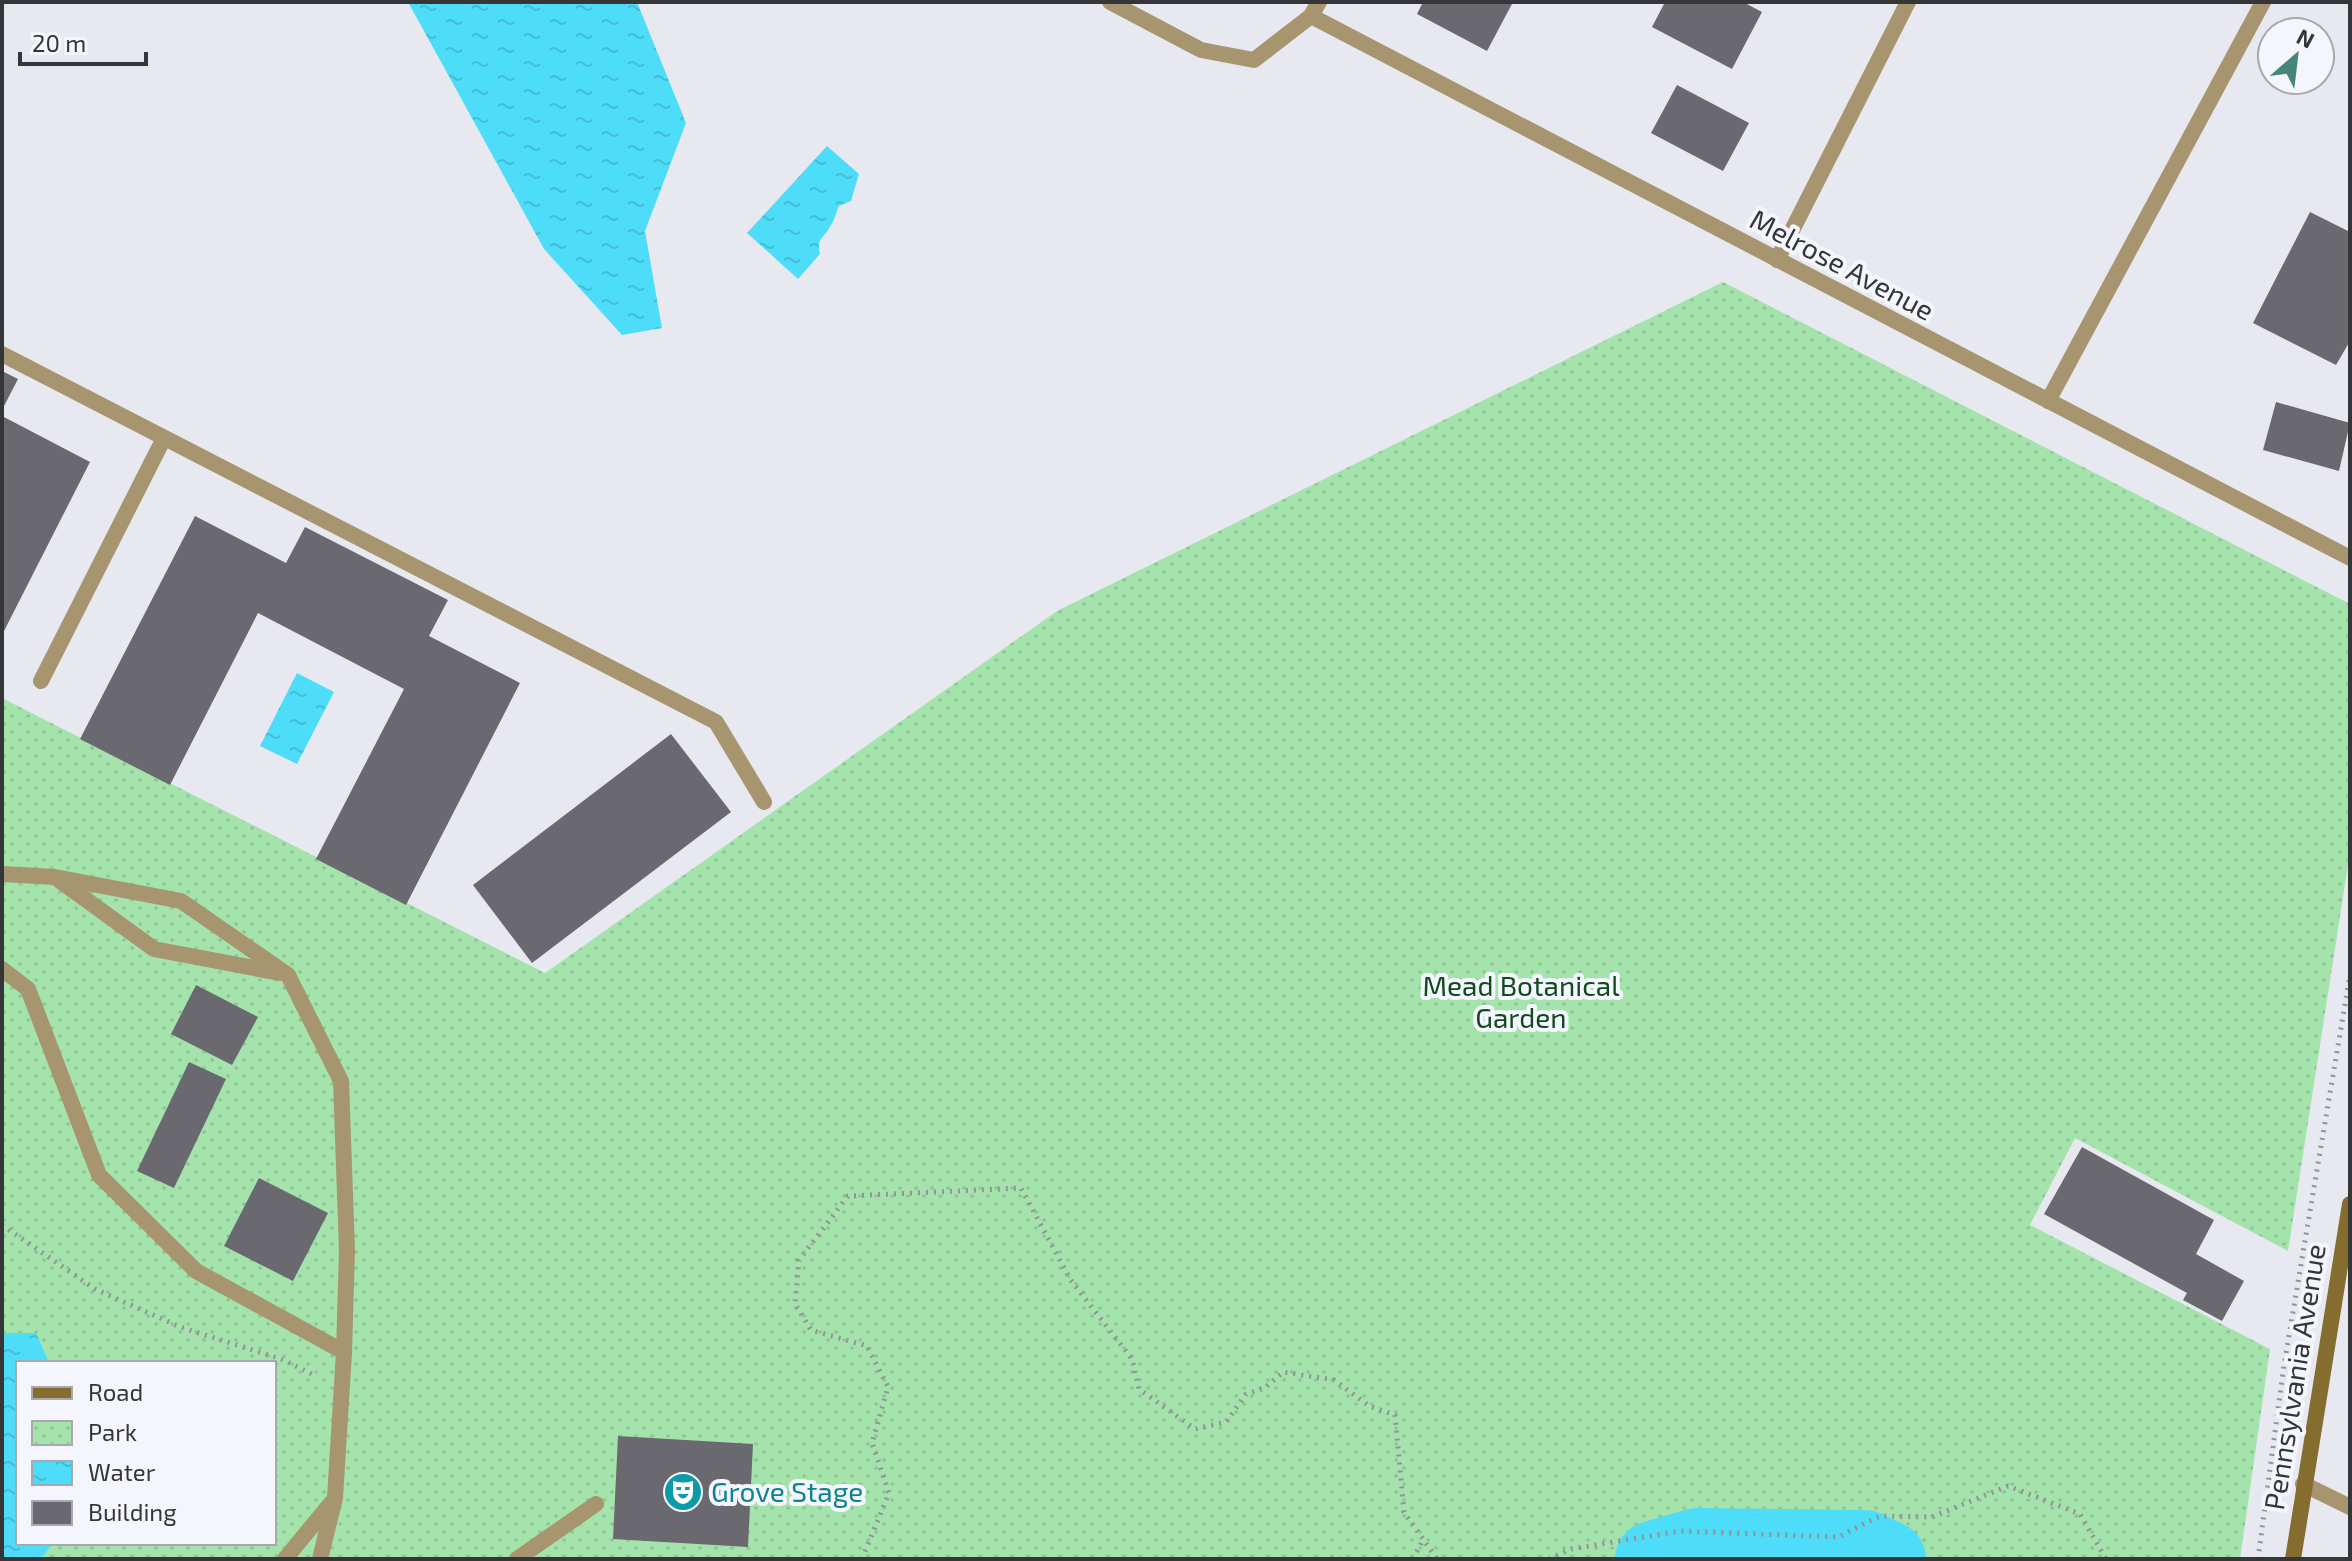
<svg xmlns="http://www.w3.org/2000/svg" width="2352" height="1561" font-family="'Exo 2',sans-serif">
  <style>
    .park { fill: url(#park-dots); fill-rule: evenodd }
    .water { fill: url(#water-ripples) }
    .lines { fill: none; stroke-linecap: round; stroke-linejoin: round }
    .river { stroke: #4eddf8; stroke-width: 76 }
    .building { fill: #69696f }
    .path { stroke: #929398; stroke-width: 5; stroke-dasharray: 2 6; stroke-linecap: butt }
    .lane { stroke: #a6956f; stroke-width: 16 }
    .street { stroke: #a6956f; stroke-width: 16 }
    .secondary { stroke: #856c2f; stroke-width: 16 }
    .labels { text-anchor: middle; stroke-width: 8; stroke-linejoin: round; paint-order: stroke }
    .street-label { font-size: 28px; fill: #353638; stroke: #f5f6fd }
    .park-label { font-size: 28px; fill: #114a1e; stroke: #f5f6fd }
    .culture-label { font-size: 28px; fill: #0d838f; stroke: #f5f6fd; text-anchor: start }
  </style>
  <defs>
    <pattern id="park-dots" width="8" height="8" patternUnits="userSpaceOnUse" patternTransform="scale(2)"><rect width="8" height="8" fill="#a5e3ac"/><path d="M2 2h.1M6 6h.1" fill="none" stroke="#8fc395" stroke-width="1.8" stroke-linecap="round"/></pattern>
    <pattern id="water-ripples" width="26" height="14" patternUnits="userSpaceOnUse" patternTransform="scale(2)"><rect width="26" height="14" fill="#4eddf8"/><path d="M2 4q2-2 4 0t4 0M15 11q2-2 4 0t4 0" fill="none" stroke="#45bed5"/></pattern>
  </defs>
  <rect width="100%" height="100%" fill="#e8e9f0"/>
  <!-- park -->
  <path class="park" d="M1723,282L2350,604V852L2288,1251L2075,1138L2030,1225L2270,1349L2240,1559H2V698L545,973L1057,611ZM18,1363H274V1543H18Z"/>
  <!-- water -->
  <g class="water">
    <polygon points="408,2 637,2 686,123 645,231 662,328 622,335 544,249"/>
    <path d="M827,146L859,174L851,201L839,206C836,213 835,219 831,225C825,238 816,237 820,254L798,279L747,233Z"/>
    <polygon points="297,673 334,692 297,764 260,746"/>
    <polygon points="2,1333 36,1333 49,1363 18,1363 18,1543 53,1543 41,1559 2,1559"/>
  </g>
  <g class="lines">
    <!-- river -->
    <polyline class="river" points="1653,1559 1697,1546 1865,1548 1888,1559"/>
  </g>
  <!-- building -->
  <g class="building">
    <polygon points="1423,2 1513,2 1487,51 1417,14"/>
    <polygon points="1665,2 1743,2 1762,12 1732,69 1652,27"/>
    <polygon points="1677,85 1749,123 1723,171 1651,133"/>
    <polygon points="2310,212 2350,232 2350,341 2336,365 2253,323"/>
    <polygon points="2,371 18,379 2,410"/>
    <polygon points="2276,402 2350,423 2339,471 2263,450"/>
    <polygon points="2,416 90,462 2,635"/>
    <polygon points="195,516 286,563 305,527 448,600 429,636 520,683 406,905 316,859 404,689 258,613 170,785 80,739"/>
    <polygon points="671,734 731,812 532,963 473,885"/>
    <polygon points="196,985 258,1017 232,1065 171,1034"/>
    <polygon points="189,1062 226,1079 174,1188 137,1171"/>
    <polygon points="2082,1147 2214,1220 2196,1254 2244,1281 2222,1321 2183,1300 2187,1293 2044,1214"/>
    <polygon points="259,1178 328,1213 293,1281 224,1246"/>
    <polygon points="618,1436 753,1444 748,1547 613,1539"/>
  </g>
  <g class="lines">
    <!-- path -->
    <g class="path">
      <polyline points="2,1225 95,1289 180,1327 281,1359 312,1374"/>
      <polyline points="862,1559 889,1493 872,1443 888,1387 867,1346 811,1330 795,1304 799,1260 848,1196 1021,1188 1070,1279 1132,1359 1139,1389 1195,1429 1226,1422 1246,1394 1265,1388 1283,1372 1334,1380 1369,1406 1395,1415 1404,1512 1437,1559"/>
      <polyline points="1331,1559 1347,1559"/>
      <polyline points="1413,1559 1423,1540"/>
      <polyline points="1549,1559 1571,1549 1680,1531 1838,1537 1880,1516 1932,1517 2008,1486 2080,1514 2106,1559"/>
      <polyline points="2258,1559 2284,1365 2350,975"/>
    </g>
    <!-- lane -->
    <g class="lane">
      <polyline points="2,354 716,722 764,802"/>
      <polyline points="2048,401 2263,2"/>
      <polyline points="41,681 164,438"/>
    </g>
    <!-- street -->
    <g class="street">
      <polyline points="1110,2 1201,50 1254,60 1311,16 1319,2"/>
      <polyline points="1311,16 2350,558"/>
      <polyline points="1777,260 1908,2"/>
      <polyline points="2,874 55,877 181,901 288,975 341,1081 347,1251 344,1352 335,1498 320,1559"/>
      <polyline points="59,880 154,949 280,973"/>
      <polyline points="2,969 28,989 99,1175 196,1271 344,1352"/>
      <polyline points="2303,1484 2350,1507"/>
      <polyline points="285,1559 331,1503"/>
      <polyline points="517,1559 596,1504"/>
    </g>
    <!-- secondary -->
    <polyline class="secondary" points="2293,1559 2350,1204"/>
  </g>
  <!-- icons -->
  <defs>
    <symbol id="theatre-disc" viewBox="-11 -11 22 22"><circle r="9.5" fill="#0f9aa8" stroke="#f5f6fd"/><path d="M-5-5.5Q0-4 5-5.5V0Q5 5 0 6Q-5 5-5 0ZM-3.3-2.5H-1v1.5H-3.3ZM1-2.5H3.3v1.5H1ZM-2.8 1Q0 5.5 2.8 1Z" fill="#fff"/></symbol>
  </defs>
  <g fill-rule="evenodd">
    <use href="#theatre-disc" x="661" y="1470" width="44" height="44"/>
  </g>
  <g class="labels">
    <!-- street labels -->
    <g class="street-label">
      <text transform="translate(1842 265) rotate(28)" y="10">Melrose Avenue</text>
      <text transform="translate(2295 1377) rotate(-81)" y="10">Pennsylvania Avenue</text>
    </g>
    <!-- park labels -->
    <g class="park-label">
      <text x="1521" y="996">Mead Botanical<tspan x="1521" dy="32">Garden</tspan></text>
    </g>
    <!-- culture labels -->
    <g class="culture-label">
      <text x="711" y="1502">Grove Stage</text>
    </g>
  </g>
  <!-- border -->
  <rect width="2352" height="1561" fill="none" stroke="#353638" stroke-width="8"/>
  <!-- legend -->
  <rect x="16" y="1361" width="260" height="184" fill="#f5f6fd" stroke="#a8a9ae" stroke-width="2"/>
  <rect x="32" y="1387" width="40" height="12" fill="#856c2f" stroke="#a8a9ae" stroke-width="2"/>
  <text x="88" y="1401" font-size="24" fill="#353638">Road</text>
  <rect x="32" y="1421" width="40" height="24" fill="url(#park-dots)" stroke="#a8a9ae" stroke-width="2"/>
  <text x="88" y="1441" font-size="24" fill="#353638">Park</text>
  <rect x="32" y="1461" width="40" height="24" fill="url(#water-ripples)" stroke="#a8a9ae" stroke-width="2"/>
  <text x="88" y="1481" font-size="24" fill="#353638">Water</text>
  <rect x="32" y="1501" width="40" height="24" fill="#69696f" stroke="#a8a9ae" stroke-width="2"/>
  <text x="88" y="1521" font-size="24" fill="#353638">Building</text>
  <!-- north arrow -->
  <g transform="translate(2296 56) rotate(28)"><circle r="38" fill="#f5f6fd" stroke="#a8a9ae" stroke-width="2"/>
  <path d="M0-6L14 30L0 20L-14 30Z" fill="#458677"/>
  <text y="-12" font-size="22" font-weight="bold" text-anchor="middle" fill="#353638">N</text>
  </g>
  <!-- scale -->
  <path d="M20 52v12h126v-12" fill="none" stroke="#353638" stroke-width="4"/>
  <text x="32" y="52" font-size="24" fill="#353638" stroke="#f5f6fd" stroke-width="6" paint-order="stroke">20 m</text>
</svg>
